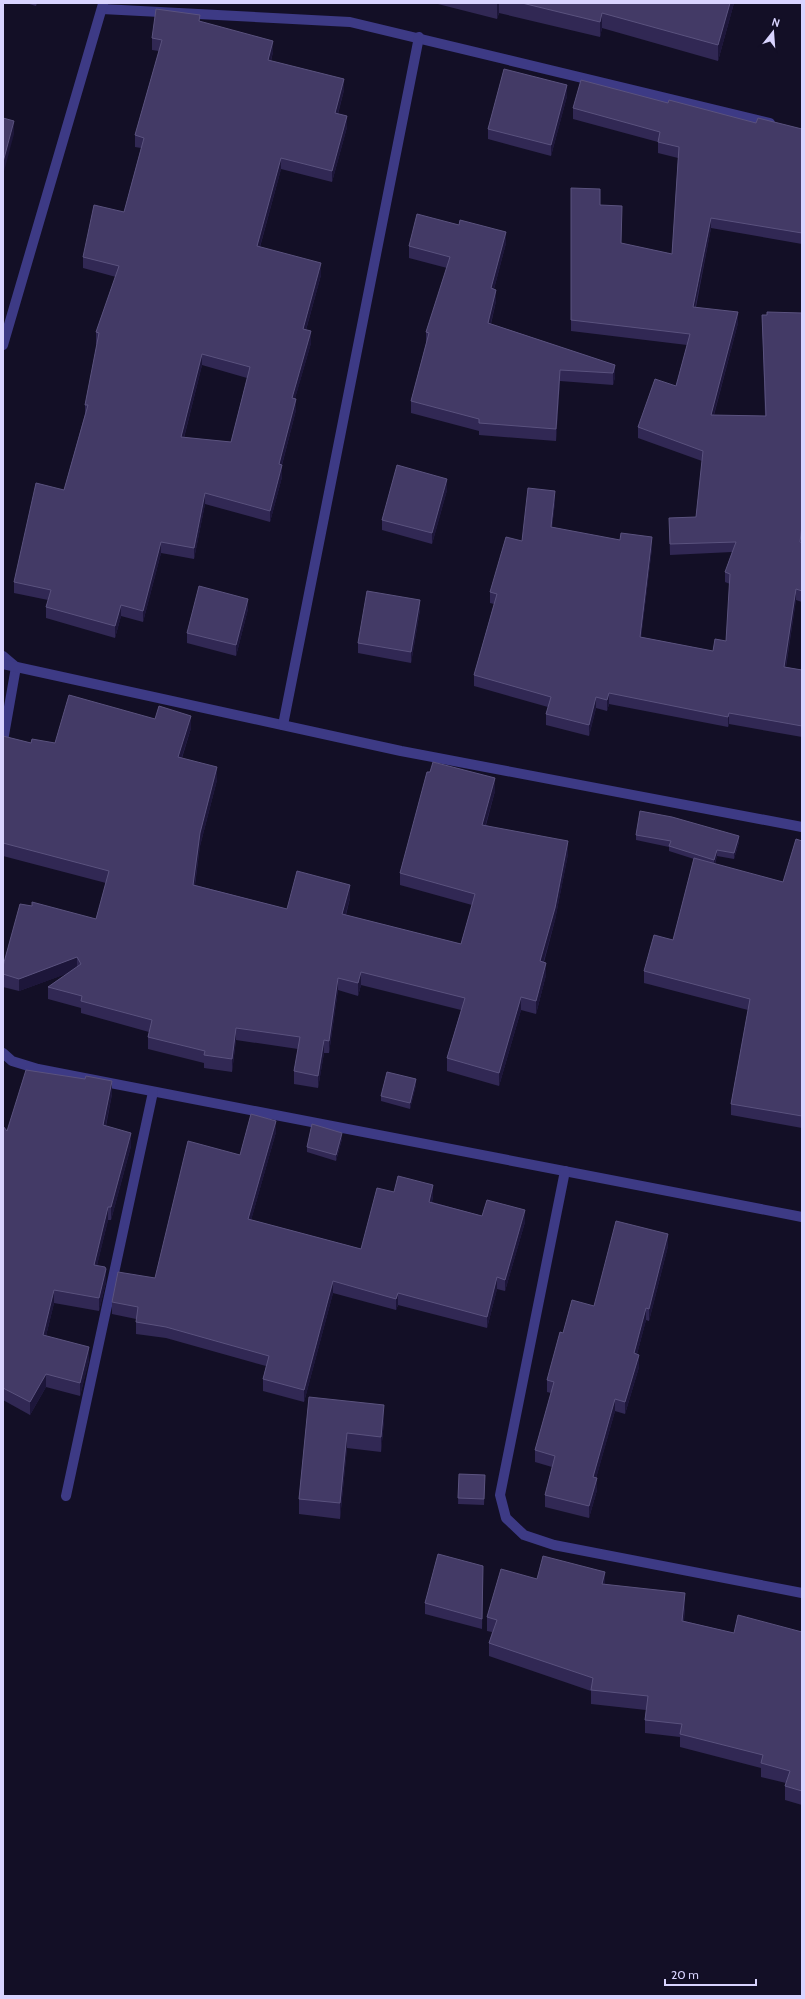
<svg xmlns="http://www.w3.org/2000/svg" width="805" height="1999" font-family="Cabin,sans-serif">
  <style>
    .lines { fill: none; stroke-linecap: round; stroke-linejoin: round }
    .minor { stroke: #3d3a85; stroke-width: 10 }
    .wall { fill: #312854; fill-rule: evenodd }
    .shaded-wall { fill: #1d163a }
    .building { fill: #433a66; stroke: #5a527e; fill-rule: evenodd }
  </style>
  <rect width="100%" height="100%" fill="#130f26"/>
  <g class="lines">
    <!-- minor -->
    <g class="minor">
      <polyline points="102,9 350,22 770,123"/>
      <polyline points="3,345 103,4"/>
      <polyline points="3,656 16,667 3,741"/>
      <polyline points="3,664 401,751 802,827"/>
      <polyline points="283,725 419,37"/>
      <polyline points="3,1053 12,1061 38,1069 802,1217"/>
      <polyline points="565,1171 500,1495 506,1518 524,1535 554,1545 802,1593"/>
      <polyline points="66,1496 153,1092"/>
    </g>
  </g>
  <!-- wall -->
  <g class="wall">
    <polygon points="26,3 37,3 36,6"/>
    <polygon points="434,3 734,3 718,61 602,28 600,37 499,13 497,19"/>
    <path d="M200,22L273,52L271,61L344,90L338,114L347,127L332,182L281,169L260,247L321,275L306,330L311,343L295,398L296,410L282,465V477L270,522L205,504L194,559L161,553L143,622L121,616L115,638L46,618V607L48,600L14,593V582L64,490L85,414V405L97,344H96V332L116,277L83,268V257L124,212L141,148L135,147V135L159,51L152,50V38ZM202,365L247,378L231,442L184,438Z"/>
    <polygon points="567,96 551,156 488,139 488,129"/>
    <polygon points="668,103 756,123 802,129 802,244 711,228 696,307 738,323 714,415 765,416 762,315 767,315 802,313 802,536 801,542 802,543 802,602 796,600 786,667 802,670 802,737 729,724 728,727 609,704 607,711 596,708 589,736 546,725 546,714 548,707 474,686 474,675 494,604 490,603 490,592 522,541 555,502 552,527 652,548 641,637 713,651 726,641 730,584 725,582 725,572 732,552 670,555 669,518 696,517 702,461 638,438 638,427 676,386 687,345 571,331 571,188 600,205 621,243 672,254 678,158 658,153 658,142 573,119 573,108"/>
    <polygon points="506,243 494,289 496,301 491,324 615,365 615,377 613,385 560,381 556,441 479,435 479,431 411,413 411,401 426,344 426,332 447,268 409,258 409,246"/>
    <polygon points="447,490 432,544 382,530 382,520"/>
    <polygon points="248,609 236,656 187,643 187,633"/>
    <polygon points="420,610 411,663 358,653 358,643"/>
    <polygon points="191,728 182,758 217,780 200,846 195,885 287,909 350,898 346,915 461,944 472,905 400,885 400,873 495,791 486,825 568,854 555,920 544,962 546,975 536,1014 521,1010 499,1086 447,1071 447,1058 461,1010 361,985 358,996 338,990 329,1053 324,1053 318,1088 294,1084 294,1071 298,1049 236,1040 232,1072 204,1068 204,1063 148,1049 148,1037 149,1032 81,1013 81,1008 48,999 48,987 68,973 19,991 3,987 3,966 96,919 106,883 3,856 3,736 31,743 55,743"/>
    <polygon points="636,835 739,842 734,859 717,856 715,864 783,882 802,841 802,1128 731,1115 731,1104 748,1010 644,983 644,971 673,940 694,859 669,851 669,847 636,840"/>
    <polygon points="416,1085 410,1109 381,1101 381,1096"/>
    <polygon points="112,1094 106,1126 131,1146 111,1220 108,1220 97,1265 106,1282 99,1311 54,1303 46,1336 89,1360 80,1396 46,1387 30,1415 3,1400 3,1126 7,1131"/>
    <polygon points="276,1132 251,1220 361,1249 394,1192 433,1196 432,1202 482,1216 525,1222 505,1291 497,1289 487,1328 398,1305 396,1310 333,1293 304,1402 263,1391 263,1379 266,1366 166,1338 136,1334 136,1319 112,1314 112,1302 155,1278 240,1155"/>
    <polygon points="342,1139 336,1161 307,1152 307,1147"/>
    <polygon points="668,1246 649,1321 646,1320 637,1354 639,1367 625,1414 615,1411 596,1478 597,1490 589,1518 545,1507 545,1495 552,1467 535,1462 535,1450 551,1393 547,1392 547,1380 594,1306"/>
    <polygon points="309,1397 384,1421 381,1452 347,1448 340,1519 299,1514 299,1499"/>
    <polygon points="459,1474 485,1475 484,1505 458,1504"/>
    <polygon points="483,1577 482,1629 425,1614 425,1603"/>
    <polygon points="537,1579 605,1585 685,1607 684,1621 734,1633 802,1632 802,1805 785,1800 785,1786 786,1783 761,1777 761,1768 680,1747 680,1737 645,1733 645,1720 646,1710 591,1704 591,1691 489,1656 489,1643 492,1632 487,1631 487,1617"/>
  </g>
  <!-- shaded-wall -->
  <g class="shaded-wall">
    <polygon points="497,3 499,3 499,13 497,19"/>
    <polygon points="730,3 734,3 718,61 718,45"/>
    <polygon points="602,13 602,28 600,37 600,22"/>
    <polygon points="273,41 273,52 268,71 268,60"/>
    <polygon points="344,79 344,90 335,124 335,113"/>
    <polygon points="567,85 567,96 551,156 551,145"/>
    <polygon points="347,116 347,127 332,182 332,171"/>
    <polygon points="14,121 14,134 3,175 3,162"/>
    <polygon points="281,158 281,169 257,257 257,246"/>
    <polygon points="711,218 711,228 693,317 693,307"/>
    <polygon points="506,232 506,243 491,300 491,288"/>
    <polygon points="321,263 321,275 303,340 303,329"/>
    <polygon points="496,290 496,301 488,335 488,323"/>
    <polygon points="738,312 738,323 711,425 711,415"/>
    <polygon points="311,331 311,343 292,409 292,398"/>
    <polygon points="202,354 202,365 181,449 181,437"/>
    <polygon points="615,365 615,377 613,385 613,373"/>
    <polygon points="560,370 560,381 556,441 556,429"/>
    <polygon points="296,399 296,410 279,476 279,464"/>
    <polygon points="282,465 282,477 270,522 270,511"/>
    <polygon points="447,479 447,490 432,544 432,533"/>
    <polygon points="555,491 555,502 551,537 551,527"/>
    <polygon points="205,493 205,504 194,559 194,548"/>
    <polygon points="802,526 802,536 800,553 800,542"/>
    <polygon points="652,537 652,548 640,647 640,637"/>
    <polygon points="161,542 161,553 143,622 143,611"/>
    <polygon points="796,589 796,600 784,678 784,667"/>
    <polygon points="248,599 248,609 236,656 236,645"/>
    <polygon points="420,600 420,610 411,663 411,652"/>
    <polygon points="121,605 121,616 115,638 115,626"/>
    <polygon points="609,693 609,704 607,711 607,700"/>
    <polygon points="596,697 596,708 589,736 589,725"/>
    <polygon points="729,713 729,724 728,727 728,717"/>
    <polygon points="191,716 191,728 178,769 178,757"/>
    <polygon points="217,767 217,780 200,846 193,897 193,885 200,833"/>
    <polygon points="495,778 495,791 482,837 482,825"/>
    <polygon points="739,836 739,842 734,859 734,853"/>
    <polygon points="568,841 568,854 555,920 540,974 540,961"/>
    <polygon points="717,850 717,856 714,865 714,860"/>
    <polygon points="350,885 350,898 342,927 342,914"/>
    <polygon points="77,957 77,970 19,991 19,979"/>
    <polygon points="546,963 546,975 536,1014 536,1001"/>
    <polygon points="361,972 361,985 358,996 358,983"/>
    <polygon points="338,978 338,990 329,1053 329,1041"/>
    <polygon points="521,997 521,1010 499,1086 499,1073"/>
    <polygon points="236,1028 236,1040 232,1072 232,1059"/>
    <polygon points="324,1040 324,1053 318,1088 318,1076"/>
    <polygon points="416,1079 416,1085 410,1109 410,1103"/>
    <polygon points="112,1081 112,1094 103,1138 103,1125"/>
    <polygon points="276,1121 276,1132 248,1231 248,1219"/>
    <polygon points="131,1133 131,1146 111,1220 111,1207"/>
    <polygon points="342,1133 342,1139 336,1161 336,1155"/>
    <polygon points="433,1185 433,1196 429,1213 429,1202"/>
    <polygon points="108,1207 108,1220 94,1278 94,1265"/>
    <polygon points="525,1210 525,1222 505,1291 505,1280"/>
    <polygon points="668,1234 668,1246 649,1321 649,1309"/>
    <polygon points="106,1269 106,1282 99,1311 99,1298"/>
    <polygon points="497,1277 497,1289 487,1328 487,1317"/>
    <polygon points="333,1281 333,1293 304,1402 304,1390"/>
    <polygon points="54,1290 54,1303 43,1348 43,1335"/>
    <polygon points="398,1293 398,1305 396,1310 396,1299"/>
    <polygon points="646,1308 646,1320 634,1365 634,1353"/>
    <polygon points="89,1347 89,1360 80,1396 80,1383"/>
    <polygon points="639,1355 639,1367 625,1414 625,1402"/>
    <polygon points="46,1374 46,1387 30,1415 30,1402"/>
    <polygon points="615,1399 615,1411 593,1489 593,1477"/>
    <polygon points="384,1405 384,1421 381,1452 381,1437"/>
    <polygon points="347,1433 347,1448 340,1519 340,1503"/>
    <polygon points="597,1478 597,1490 589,1518 589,1506"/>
    <polygon points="605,1572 605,1585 602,1584"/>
    <polygon points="685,1593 685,1607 682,1634 682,1621"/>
  </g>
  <!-- building -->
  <g class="building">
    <polygon points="522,3 730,3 718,45 602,13 600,22"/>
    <path d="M156,9L200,15L199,21L273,41L268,60L344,79L335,113L347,116L332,171L281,158L257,246L321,263L303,329L311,331L292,398L296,399L279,464L282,465L270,511L205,493L194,548L161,542L143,611L121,605L115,626L46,607L51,590L14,582L36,483L64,490L88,405H85L99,333L96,332L119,266L83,257L94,205L124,212L144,138L135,135L162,40L152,38ZM202,354L250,367L231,442L181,437Z"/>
    <polygon points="504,69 567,85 551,145 488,129"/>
    <polygon points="581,80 668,103 669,100 756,123 758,118 802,129 802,233 711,218 693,307 738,312 711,415 766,416 762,315 767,315 767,312 802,313 802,526 800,542 802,543 802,591 796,589 784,667 802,670 802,726 729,713 728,717 609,693 607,700 596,697 589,725 546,714 551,697 474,675 497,594 490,592 506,537 522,541 528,488 555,491 551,527 620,540 621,533 652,537 640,637 713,651 715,639 726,641 730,574 725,572 736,542 670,544 669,518 696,517 703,451 638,427 655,379 676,386 690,334 571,320 571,188 600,189 600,205 622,206 621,243 672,254 679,147 658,142 660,132 573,108"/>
    <polygon points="3,118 14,121 3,162"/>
    <polygon points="417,214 459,225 460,220 506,232 491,288 496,290 488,323 615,365 613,373 560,370 556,429 479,423 479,419 411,401 429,333 426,332 450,257 409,246"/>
    <polygon points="397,465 447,479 432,533 382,520"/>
    <polygon points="199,586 248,599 236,645 187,633"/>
    <polygon points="367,591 420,600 411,652 358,643"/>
    <polygon points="69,695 155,719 159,706 191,716 178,757 217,767 200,833 193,885 287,909 297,871 350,885 342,914 461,944 475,894 400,873 427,772 430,772 433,762 495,778 482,825 568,841 555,908 540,961 546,963 536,1001 521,997 499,1073 447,1058 465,998 361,972 358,983 338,978 329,1041 324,1040 318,1076 294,1071 300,1037 236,1028 232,1059 204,1055 205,1051 148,1037 152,1020 81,1001 82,996 48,987 81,964 77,957 19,979 3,974 3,966 20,904 32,906 32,902 96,919 109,871 3,843 3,736 31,743 32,739 55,743"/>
    <polygon points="640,811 672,817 739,836 734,853 717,850 714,860 669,846 671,841 636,835"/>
    <polygon points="796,839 802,841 802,1116 731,1104 750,999 644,971 654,935 673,940 694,858 783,882"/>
    <polygon points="26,1070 85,1079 86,1076 112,1081 103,1125 131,1133 111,1207 108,1207 94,1265 105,1267 106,1269 99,1298 54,1290 43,1335 89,1347 80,1383 46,1374 30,1402 3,1388 3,1126 7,1131"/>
    <polygon points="387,1072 416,1079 410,1103 381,1096"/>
    <polygon points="251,1114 276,1121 248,1219 361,1249 377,1188 394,1192 398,1176 433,1185 429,1202 482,1216 487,1200 525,1210 505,1280 497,1277 487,1317 398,1293 396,1299 333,1281 304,1390 263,1379 269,1356 166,1327 136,1322 138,1307 112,1302 118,1272 155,1278 188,1141 240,1155"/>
    <polygon points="312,1124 342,1133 336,1155 307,1147"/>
    <polygon points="616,1221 668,1234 649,1309 646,1308 634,1353 639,1355 625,1402 615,1399 593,1477 597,1478 589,1506 545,1495 555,1456 535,1450 554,1382 547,1380 560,1332 563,1333 572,1300 594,1306"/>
    <polygon points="309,1397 384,1405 381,1437 347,1433 340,1503 299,1499"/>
    <polygon points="459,1474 485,1475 484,1499 458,1498"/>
    <polygon points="438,1554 483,1566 482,1619 425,1603"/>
    <polygon points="543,1556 605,1572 602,1584 685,1593 682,1621 734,1633 738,1615 802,1632 802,1791 785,1786 790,1771 761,1763 763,1755 680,1734 682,1724 645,1720 648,1696 591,1690 593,1678 489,1643 497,1620 487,1617 501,1569 537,1579"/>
  </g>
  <!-- border -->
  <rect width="805" height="1999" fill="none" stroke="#d9d4ff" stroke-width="8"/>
  <!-- north arrow -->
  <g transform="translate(773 32) rotate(17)" stroke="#130f26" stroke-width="3" paint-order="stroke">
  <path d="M0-3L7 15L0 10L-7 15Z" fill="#d9d4ff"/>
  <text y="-6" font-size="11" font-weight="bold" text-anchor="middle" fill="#d9d4ff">N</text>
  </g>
  <!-- scale -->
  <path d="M665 1979v6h91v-6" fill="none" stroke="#d9d4ff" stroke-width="2"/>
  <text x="671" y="1979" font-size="12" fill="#d9d4ff" stroke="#130f26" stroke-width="3" paint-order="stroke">20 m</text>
</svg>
